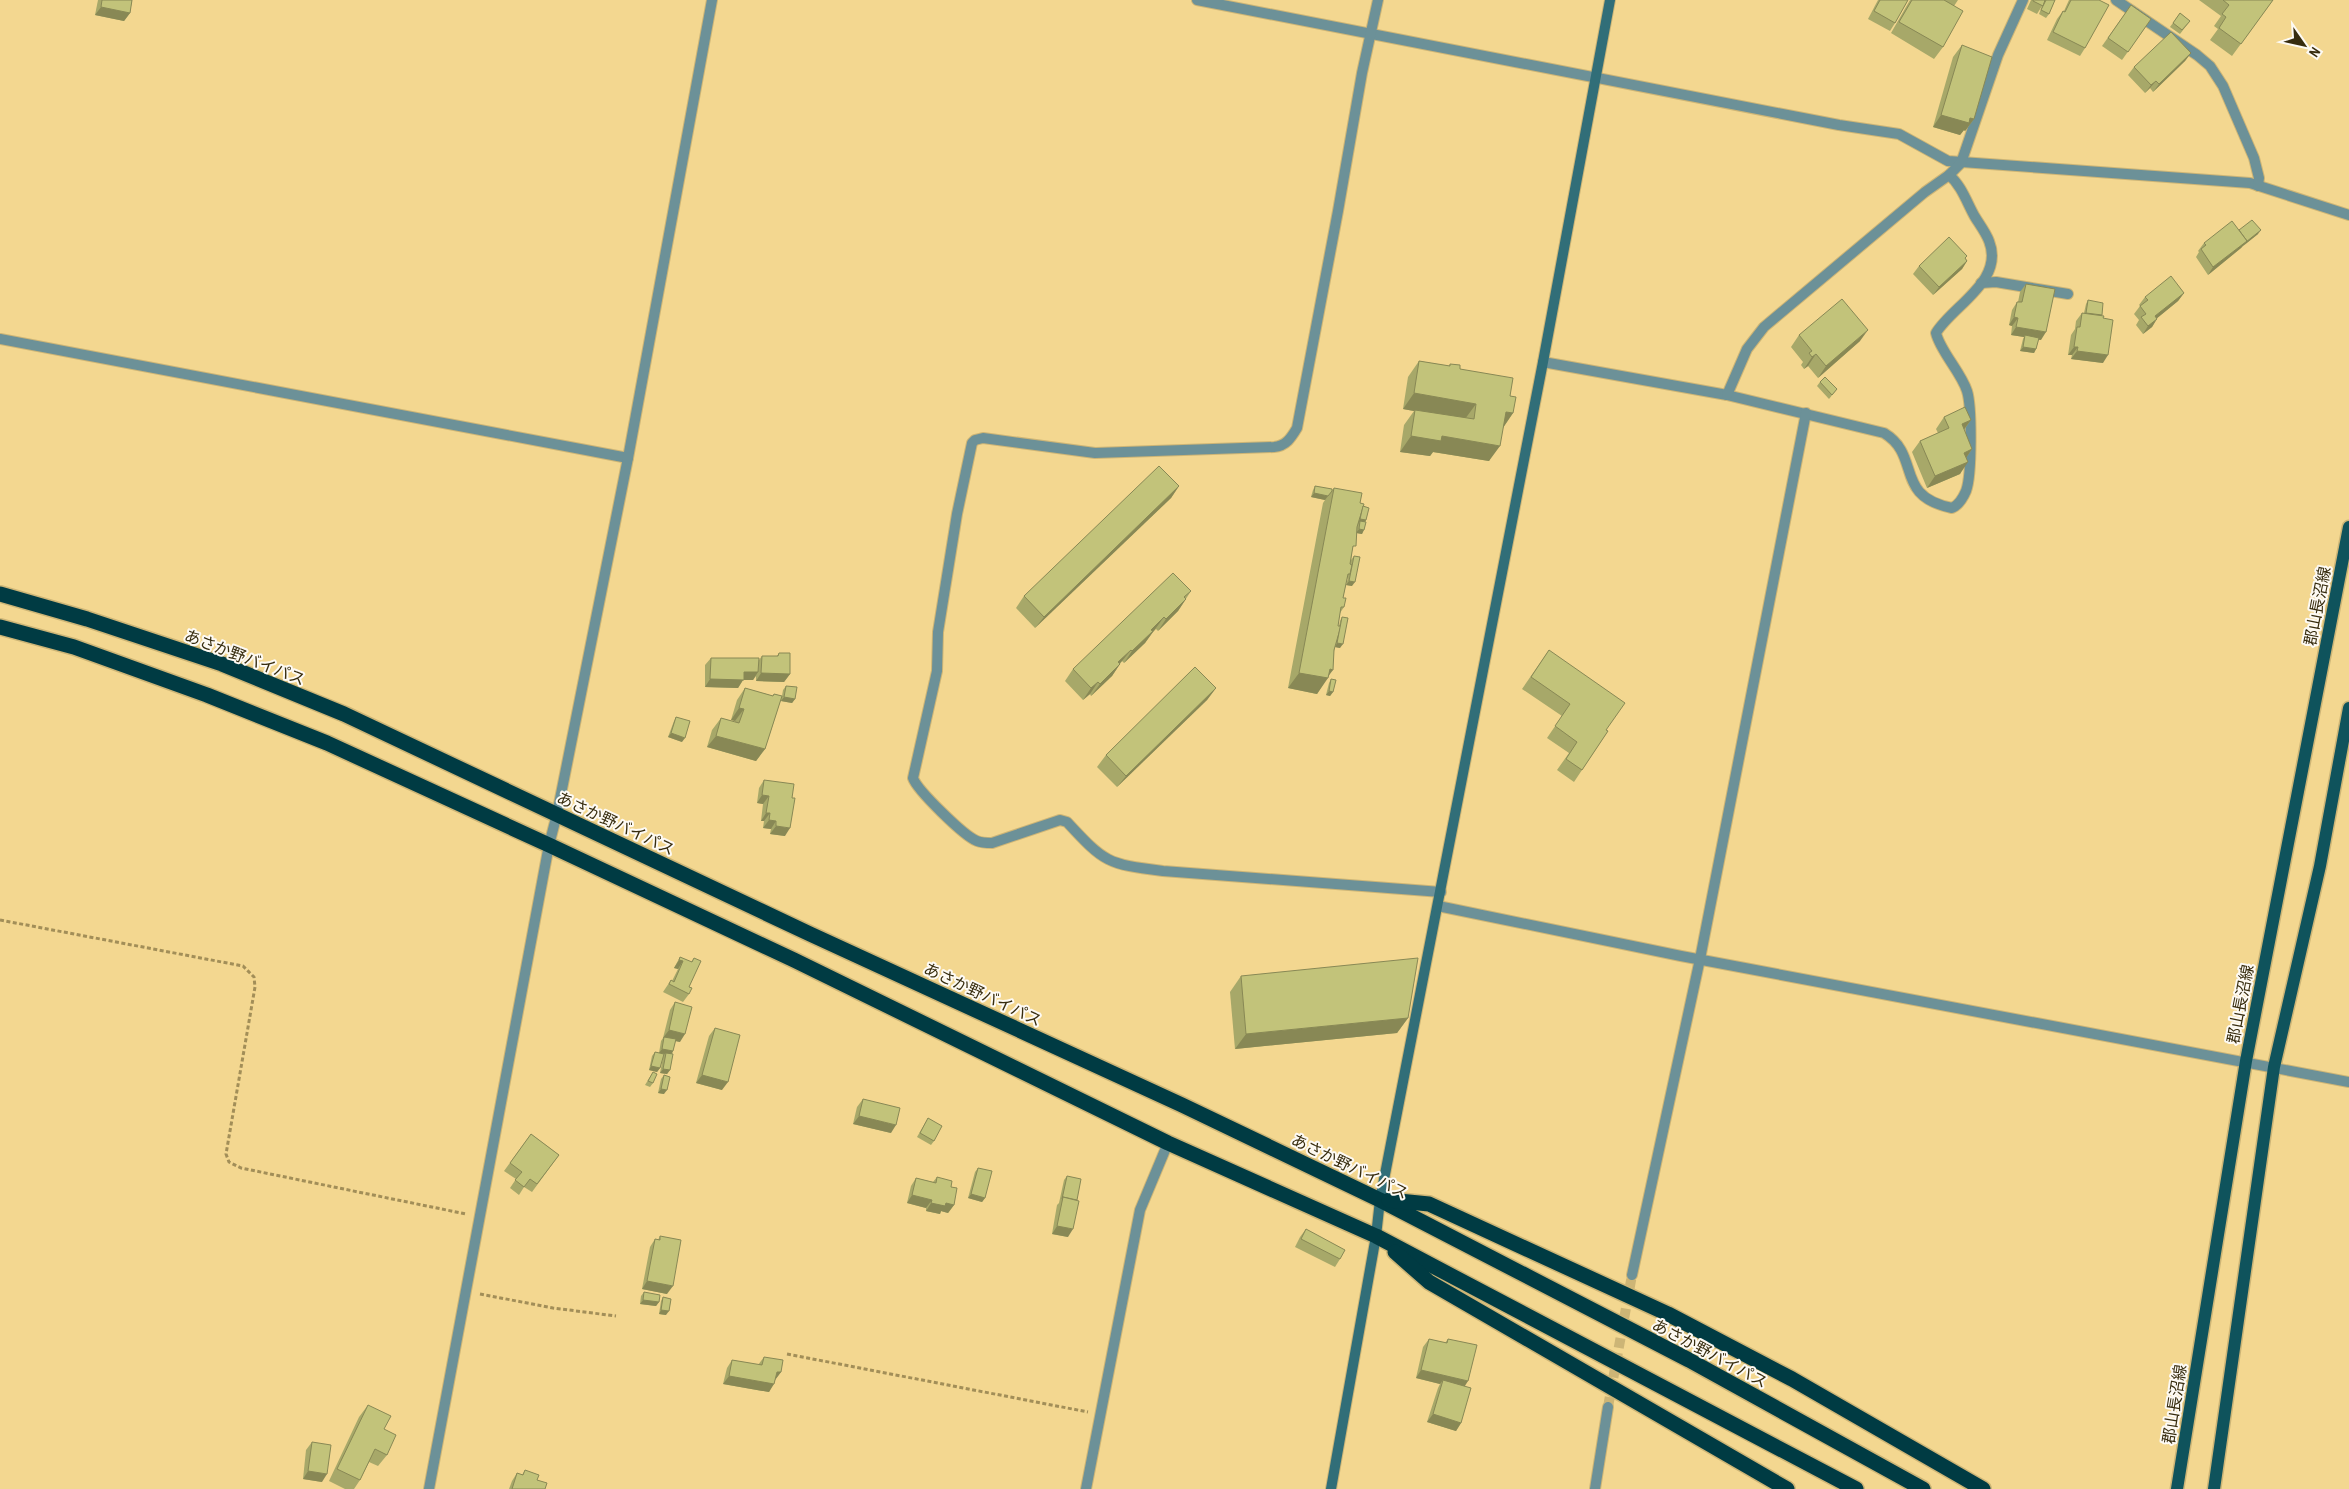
<svg xmlns="http://www.w3.org/2000/svg" width="2349" height="1489" font-family="'Archivo Narrow','Noto Sans JP',sans-serif">
  <style>
    .lines { fill: none; stroke-linecap: round; stroke-linejoin: round }
    .street-tunnel { stroke: #cdb576; stroke-width: 10; stroke-dasharray: 10 5; stroke-linecap: butt }
    .street-casing { stroke: #cdb576; stroke-width: 12 }
    .secondary-casing { stroke: #cdb576; stroke-width: 12 }
    .primary-casing { stroke: #cdb576; stroke-width: 15 }
    .highway-casing { stroke: #cdb576; stroke-width: 18 }
    .path { stroke: #a28e58; stroke-width: 3; stroke-dasharray: 4 2.5; stroke-linecap: butt }
    .street { stroke: #6c9198; stroke-width: 10 }
    .secondary { stroke: #316e78; stroke-width: 10 }
    .primary { stroke: #0f535c; stroke-width: 12 }
    .highway { stroke: #003b43; stroke-width: 15 }
    .wall { fill: #a7a869 }
    .shaded-wall { fill: #885 }
    .building { fill: #c2c37a; stroke: #885 }
    .labels { text-anchor: middle; stroke-width: 4; stroke-linejoin: round; paint-order: stroke }
    .street-label { font-size: 16px; fill: #372c0e; stroke: #fdfaf4 }
  </style>
  <rect width="100%" height="100%" fill="#f3d790"/>
  <g class="lines">
    <!-- street-tunnel -->
    <polyline class="street-tunnel" points="1608,1407 1632,1275"/>
    <defs>
      <g id="street">
        <polyline points="1197,0 1839,125 1899,134 1948,161 2250,183 2349,215"/>
        <path d="M1378,0L1362,73L1338,211L1297,428C1291,438 1286,446 1274,447L1095,453L983,438L975,440L972,443L957,514L938,632L937,671L913,778C917,790 964,836 977,841C982,843 987,843 992,843L1060,820L1067,822C1105,863 1107,864 1163,871L1441,892"/>
        <polyline points="2116,0 2197,55 2210,66 2223,86 2254,158 2259,178 2258,186"/>
        <polyline points="1981,283 1996,282 2068,294"/>
        <polyline points="0,339 628,458"/>
        <path d="M1543,362L1727,395L1884,433C1922,456 1893,496 1952,508C1959,505 1963,498 1966,491C1972,475 1972,407 1967,391C1961,372 1940,351 1936,333C1952,306 2005,281 1989,241C1986,233 1980,225 1975,217C1967,203 1962,186 1949,175"/>
        <polyline points="1727,395 1747,349 1764,327 1925,192 1949,175 1961,163 1998,55 2023,0"/>
        <polyline points="1438,906 1681,956 2349,1082"/>
        <polyline points="1632,1275 1700,959 1806,413"/>
        <polyline points="429,1489 549,845 557,814 628,458 712,0"/>
        <polyline points="1086,1489 1140,1210 1168,1143"/>
        <polyline points="1595,1489 1608,1407"/>
      </g>
      <polyline id="secondary" points="1331,1489 1376,1236 1380,1200 1543,362 1610,0"/>
      <g id="primary">
        <polyline points="2177,1489 2246,1061 2349,527"/>
        <polyline points="2214,1489 2274,1067 2320,866 2349,708"/>
      </g>
      <g id="highway">
        <polyline points="0,594 87,619 222,664 344,714 810,934 1182,1105 1380,1200 1689,1360 1923,1489"/>
        <polyline points="0,627 74,647 207,695 327,743 549,845 794,960 1168,1143 1376,1236 1856,1489"/>
        <polyline points="1389,1200 1429,1204 1668,1314 1792,1379 1983,1489"/>
        <polyline points="1395,1252 1429,1282 1787,1489"/>
      </g>
    </defs>
    <!-- street casing -->
    <use href="#street" class="street-casing"/>
    <!-- secondary casing -->
    <use href="#secondary" class="secondary-casing"/>
    <!-- primary casing -->
    <use href="#primary" class="primary-casing"/>
    <!-- highway casing -->
    <use href="#highway" class="highway-casing"/>
    <!-- path -->
    <g class="path">
      <polyline points="0,920 243,966 254,977 255,987 226,1154 229,1162 241,1168 466,1214"/>
      <polyline points="480,1294 553,1308 616,1316"/>
      <polyline points="787,1354 1088,1412"/>
    </g>
    <!-- street -->
    <use href="#street" class="street"/>
    <!-- secondary -->
    <use href="#secondary" class="secondary"/>
    <!-- primary -->
    <use href="#primary" class="primary"/>
    <!-- highway -->
    <use href="#highway" class="highway"/>
  </g>
  <!-- wall -->
  <g class="wall">
    <polygon points="98,0 132,0 130,13 124,21 95,15"/>
    <polygon points="1878,0 1908,0 1895,23 1890,31 1868,19"/>
    <polygon points="1910,0 1958,0 1954,6 1943,47 1934,59 1891,33"/>
    <polygon points="2031,0 2055,0 2049,14 2046,18 2039,14 2042,6 2037,14 2027,9"/>
    <polygon points="2069,0 2099,0 2085,48 2080,56 2047,40 2057,19 2063,11 2064,11"/>
    <polygon points="2199,0 2273,0 2232,56 2210,40 2218,29 2214,26 2221,16"/>
    <polygon points="2131,5 2151,19 2122,60 2102,46"/>
    <polygon points="2180,13 2190,21 2180,34 2170,27"/>
    <polygon points="1962,45 1974,119 1965,131 1964,130 1960,135 1933,127 1953,57"/>
    <polygon points="2191,53 2185,61 2153,92 2150,88 2145,93 2128,75 2134,67"/>
    <polygon points="2239,230 2258,234 2243,246 2241,248 2208,275 2196,257 2199,252 2198,251 2204,243"/>
    <polygon points="1965,258 1967,261 1962,269 1933,295 1913,274 1919,266"/>
    <polygon points="2026,284 2041,340 2038,340 2036,349 2034,353 2020,351 2023,339 2024,337 2011,335 2012,326 2009,325 2012,310 2017,302 2018,302 2020,292"/>
    <polygon points="2184,293 2178,301 2157,318 2152,327 2143,334 2136,325 2139,320 2134,314 2140,306 2139,305 2145,297"/>
    <polygon points="2088,300 2102,315 2103,363 2071,359 2072,355 2068,355 2071,335 2075,329 2076,321 2082,313 2084,313 2086,304"/>
    <polygon points="1799,335 1860,341 1818,378 1808,366 1804,369 1801,365 1803,362 1791,347"/>
    <polygon points="1419,361 1449,366 1450,364 1460,369 1510,396 1513,413 1503,428 1489,461 1433,452 1430,456 1400,452 1404,425 1414,411 1403,409 1408,377"/>
    <polygon points="1820,382 1837,389 1829,399 1817,386"/>
    <polygon points="1944,417 1971,420 1964,430 1972,449 1966,458 1960,474 1927,488 1912,452 1920,441 1938,433 1936,429"/>
    <polygon points="1179,486 1171,498 1035,628 1016,608 1024,596"/>
    <polygon points="1315,486 1331,491 1334,488 1360,503 1363,507 1366,520 1362,534 1357,533 1352,551 1351,560 1354,556 1352,586 1346,585 1348,578 1347,579 1343,598 1344,607 1340,613 1338,626 1339,626 1340,621 1342,617 1340,648 1335,647 1329,675 1317,694 1288,688 1323,503 1325,500 1311,497 1313,490"/>
    <polygon points="1191,591 1178,611 1158,631 1156,629 1152,633 1145,643 1124,663 1122,661 1112,676 1091,696 1090,694 1083,700 1065,681 1073,669"/>
    <polygon points="1549,650 1606,730 1608,731 1574,782 1557,770 1569,753 1547,738 1562,716 1522,689"/>
    <polygon points="779,653 790,674 784,682 756,681 756,676 753,680 743,680 738,688 705,687 705,665 711,658 759,660 762,656 777,656"/>
    <polygon points="1331,679 1333,692 1330,696 1326,695 1329,683"/>
    <polygon points="786,686 795,699 792,703 781,701 781,699 765,749 756,761 707,747 712,730 721,718 735,722 735,721 731,720 737,700 745,688 773,696 774,694 782,696 783,690"/>
    <polygon points="1216,688 1207,700 1117,787 1097,767 1106,755"/>
    <polygon points="676,717 682,742 668,737 674,721"/>
    <polygon points="764,780 785,836 770,834 771,829 763,828 764,821 761,821 763,804 757,803 759,788"/>
    <polygon points="680,957 691,962 694,958 689,987 689,994 683,1002 663,992 671,980 672,981 678,969 674,968"/>
    <polygon points="1241,976 1408,1018 1397,1033 1235,1049 1230,992"/>
    <polygon points="675,1002 680,1042 675,1041 672,1054 670,1070 667,1074 660,1073 663,1057 660,1068 657,1072 649,1070 652,1056 655,1052 659,1053 661,1041 663,1038 670,1010"/>
    <polygon points="715,1028 722,1090 696,1083 709,1036"/>
    <polygon points="653,1072 653,1083 650,1087 645,1085"/>
    <polygon points="664,1075 664,1094 658,1093 661,1079"/>
    <polygon points="863,1099 891,1133 853,1124 857,1107"/>
    <polygon points="928,1118 934,1141 931,1145 917,1137"/>
    <polygon points="531,1134 559,1155 532,1192 524,1187 519,1195 510,1188 516,1179 504,1171"/>
    <polygon points="978,1168 985,1198 982,1202 968,1198 975,1172"/>
    <polygon points="1067,1176 1068,1237 1052,1234 1057,1205 1059,1203 1064,1180"/>
    <polygon points="937,1177 951,1187 954,1205 948,1213 941,1211 940,1214 926,1211 926,1208 907,1203 911,1186 916,1178 933,1182"/>
    <polygon points="1306,1229 1340,1259 1335,1267 1295,1247 1300,1237"/>
    <polygon points="660,1236 667,1294 642,1289 650,1247 655,1239 658,1240"/>
    <polygon points="644,1292 659,1302 656,1306 640,1304 641,1296"/>
    <polygon points="663,1297 666,1315 659,1314 661,1301"/>
    <polygon points="1429,1339 1445,1343 1448,1339 1465,1386 1461,1423 1456,1431 1427,1422 1438,1388 1440,1384 1416,1378 1423,1347"/>
    <polygon points="764,1357 781,1372 775,1380 769,1392 723,1384 727,1368 732,1360 758,1365"/>
    <polygon points="368,1405 384,1429 387,1455 378,1466 369,1462 360,1480 354,1489 345,1489 329,1481 359,1417"/>
    <polygon points="312,1442 322,1482 303,1479 306,1450"/>
    <polygon points="525,1470 537,1480 545,1489 509,1489 512,1481 517,1473 522,1475"/>
  </g>
  <!-- shaded-wall -->
  <g class="shaded-wall">
    <polygon points="101,7 130,13 124,21 95,15"/>
    <polygon points="2191,53 2185,61 2153,92 2159,84"/>
    <polygon points="2156,81 2150,88 2145,93 2151,85"/>
    <polygon points="1941,115 1970,118 1974,119 1965,131 1964,130 1960,135 1933,127"/>
    <polygon points="2261,230 2258,234 2243,246 2246,242"/>
    <polygon points="2247,241 2241,248 2208,275 2213,267"/>
    <polygon points="1967,261 1962,269 1933,295 1939,287"/>
    <polygon points="2184,293 2178,301 2150,324 2155,316"/>
    <polygon points="2014,317 2018,318 2012,326 2009,325"/>
    <polygon points="2157,319 2152,327 2143,334 2148,326"/>
    <polygon points="2016,327 2046,332 2041,340 2025,337 2025,335 2024,337 2011,335"/>
    <polygon points="1868,330 1860,341 1818,378 1826,366"/>
    <polygon points="2023,347 2036,349 2034,353 2020,351"/>
    <polygon points="2074,347 2078,347 2072,355 2068,355"/>
    <polygon points="2077,351 2108,355 2103,363 2071,359"/>
    <polygon points="1816,354 1808,366 1804,369 1812,357"/>
    <polygon points="1414,393 1476,404 1465,419 1415,410 1414,411 1403,409"/>
    <polygon points="1506,412 1513,413 1502,429"/>
    <polygon points="1971,420 1962,432 1962,424"/>
    <polygon points="1411,436 1442,436 1500,446 1489,461 1433,452 1430,456 1400,452"/>
    <polygon points="1972,449 1964,461 1964,453"/>
    <polygon points="1968,462 1960,474 1927,488 1935,476"/>
    <polygon points="1179,486 1171,498 1035,628 1044,617"/>
    <polygon points="1314,493 1328,496 1325,500 1311,497"/>
    <polygon points="1360,519 1366,520 1363,524 1360,521 1358,524 1358,523"/>
    <polygon points="1359,529 1364,530 1362,534 1356,533"/>
    <polygon points="1349,581 1355,582 1352,586 1346,585"/>
    <polygon points="1186,599 1178,611 1158,631 1166,619"/>
    <polygon points="1164,617 1145,643 1124,663 1132,651 1151,630"/>
    <polygon points="1337,643 1343,644 1340,648 1335,647"/>
    <polygon points="1131,650 1122,661 1110,673 1118,662"/>
    <polygon points="1120,664 1112,676 1091,696 1100,684"/>
    <polygon points="1330,669 1333,670 1327,678 1328,678 1317,694 1288,688 1299,673"/>
    <polygon points="744,672 758,672 753,680 743,680 738,688 705,687 710,679"/>
    <polygon points="761,673 790,674 784,682 756,681"/>
    <polygon points="1098,682 1090,694 1083,700 1091,688"/>
    <polygon points="1216,688 1207,700 1117,787 1126,776"/>
    <polygon points="1329,691 1333,692 1330,696 1326,695"/>
    <polygon points="784,697 795,699 792,703 781,701"/>
    <polygon points="739,708 744,709 735,721 731,720"/>
    <polygon points="671,733 685,738 682,742 668,737"/>
    <polygon points="716,736 765,749 756,761 707,747"/>
    <polygon points="762,795 769,796 763,804 757,803"/>
    <polygon points="766,813 770,813 764,821 761,821"/>
    <polygon points="769,820 776,821 771,829 763,828"/>
    <polygon points="776,826 790,828 785,836 770,834"/>
    <polygon points="679,960 683,961 678,969 674,968"/>
    <polygon points="1408,1018 1397,1033 1235,1049 1246,1034"/>
    <polygon points="669,1030 685,1034 680,1042 663,1038"/>
    <polygon points="662,1049 673,1051 671,1055 666,1053 665,1054 659,1053"/>
    <polygon points="651,1066 660,1068 657,1072 649,1070"/>
    <polygon points="663,1069 670,1070 667,1074 660,1073"/>
    <polygon points="702,1075 728,1082 722,1090 696,1083"/>
    <polygon points="661,1089 667,1090 664,1094 658,1093"/>
    <polygon points="859,1116 896,1125 891,1133 853,1124"/>
    <polygon points="971,1194 985,1198 982,1202 968,1198"/>
    <polygon points="912,1195 932,1200 926,1208 907,1203"/>
    <polygon points="931,1203 946,1203 954,1205 948,1213 941,1211 940,1214 926,1211"/>
    <polygon points="1057,1226 1073,1229 1068,1237 1052,1234"/>
    <polygon points="647,1281 673,1286 667,1294 642,1289"/>
    <polygon points="643,1300 659,1302 656,1306 640,1304"/>
    <polygon points="661,1310 669,1311 666,1315 659,1314"/>
    <polygon points="1421,1370 1468,1381 1463,1389 1443,1380 1440,1384 1416,1378"/>
    <polygon points="777,1372 781,1372 775,1380"/>
    <polygon points="729,1376 774,1384 769,1392 723,1384"/>
    <polygon points="1433,1414 1461,1423 1456,1431 1427,1422"/>
    <polygon points="308,1471 327,1474 322,1482 303,1479"/>
  </g>
  <!-- building -->
  <g class="building">
    <polygon points="102,0 132,0 130,13 101,7"/>
    <polygon points="1880,0 1908,0 1895,23 1874,11"/>
    <polygon points="1912,0 1944,0 1963,11 1943,47 1899,22"/>
    <polygon points="2033,0 2045,0 2043,6 2033,1"/>
    <polygon points="2046,0 2055,0 2049,14 2041,10"/>
    <polygon points="2071,0 2099,0 2109,5 2085,48 2053,32 2063,11 2065,12"/>
    <polygon points="2223,0 2273,0 2241,44 2219,28 2226,17 2222,14 2229,5"/>
    <polygon points="2131,5 2151,19 2128,52 2108,38"/>
    <polygon points="2180,13 2190,21 2182,30 2173,23"/>
    <polygon points="2171,32 2191,53 2159,84 2156,81 2151,85 2134,67"/>
    <polygon points="1962,45 1992,57 1974,119 1970,118 1969,123 1941,115"/>
    <polygon points="2252,220 2261,230 2246,242 2247,241 2239,230"/>
    <polygon points="2232,221 2247,241 2213,267 2201,249 2206,245 2204,243"/>
    <polygon points="1949,237 1967,256 1965,258 1967,261 1939,287 1919,266"/>
    <polygon points="2171,276 2184,293 2155,316 2157,319 2148,326 2141,317 2146,314 2140,306 2148,300 2145,297"/>
    <polygon points="2026,284 2055,289 2046,332 2016,327 2018,318 2014,317 2017,302 2022,302"/>
    <polygon points="1842,299 1868,330 1826,366 1816,354 1812,357 1809,353 1812,351 1799,335"/>
    <polygon points="2088,300 2103,303 2102,315 2086,313"/>
    <polygon points="2082,313 2104,316 2103,318 2113,320 2108,355 2077,351 2078,347 2074,347 2077,327 2080,327"/>
    <polygon points="2025,335 2039,338 2036,349 2023,347"/>
    <polygon points="1419,361 1450,366 1450,364 1460,365 1460,369 1513,378 1510,396 1516,397 1513,413 1506,412 1500,446 1442,436 1441,441 1411,436 1415,410 1474,419 1476,404 1414,393"/>
    <polygon points="1825,377 1837,389 1832,395 1820,382"/>
    <polygon points="1965,407 1971,420 1962,424 1972,449 1964,453 1968,462 1935,476 1920,441 1949,428 1944,417"/>
    <polygon points="1159,466 1179,486 1044,617 1024,596"/>
    <polygon points="1315,486 1332,489 1332,491 1328,496 1314,493"/>
    <polygon points="1334,488 1362,493 1360,503 1364,504 1357,527 1356,546 1353,546 1350,564 1352,565 1350,574 1348,574 1343,598 1346,598 1344,607 1341,607 1338,626 1341,626 1334,650 1333,670 1330,669 1328,678 1299,673"/>
    <polygon points="1363,506 1369,508 1366,520 1360,519"/>
    <polygon points="1360,521 1366,522 1364,530 1359,529"/>
    <polygon points="1354,556 1360,557 1355,582 1349,581"/>
    <polygon points="1173,573 1191,591 1184,597 1186,599 1166,619 1164,617 1151,630 1153,631 1132,651 1131,650 1118,662 1120,664 1100,684 1098,682 1091,688 1073,669"/>
    <polygon points="1342,617 1348,618 1343,644 1337,643"/>
    <polygon points="1549,650 1625,703 1606,730 1608,731 1582,770 1566,759 1577,742 1555,726 1570,704 1531,677"/>
    <polygon points="779,653 790,653 790,674 761,673 762,656 778,656"/>
    <polygon points="711,658 759,658 758,672 744,672 744,680 710,679"/>
    <polygon points="1195,667 1216,688 1126,776 1106,755"/>
    <polygon points="1331,679 1336,680 1333,692 1329,691"/>
    <polygon points="786,686 797,687 795,699 784,697"/>
    <polygon points="745,688 773,696 774,694 782,696 765,749 716,736 721,718 739,723 744,709 739,708"/>
    <polygon points="676,717 690,721 685,738 671,733"/>
    <polygon points="764,780 794,784 792,798 795,798 790,828 776,826 776,821 769,820 770,813 766,813 769,796 762,795"/>
    <polygon points="680,957 692,962 694,958 701,961 689,987 692,988 689,994 669,984 671,980 674,982 683,961 679,960"/>
    <polygon points="1418,958 1408,1018 1246,1034 1241,976"/>
    <polygon points="675,1002 692,1007 685,1034 669,1030"/>
    <polygon points="715,1028 740,1035 728,1082 702,1075"/>
    <polygon points="664,1037 676,1039 673,1051 662,1049"/>
    <polygon points="655,1052 664,1054 660,1068 651,1066"/>
    <polygon points="666,1053 673,1054 670,1070 663,1069"/>
    <polygon points="653,1072 657,1074 653,1083 648,1081"/>
    <polygon points="664,1075 670,1077 667,1090 661,1089"/>
    <polygon points="863,1099 900,1108 896,1125 859,1116"/>
    <polygon points="928,1118 942,1126 934,1141 920,1133"/>
    <polygon points="531,1134 559,1155 537,1184 530,1179 524,1187 515,1180 522,1172 510,1163"/>
    <polygon points="978,1168 992,1171 985,1198 971,1194"/>
    <polygon points="1067,1176 1081,1179 1077,1200 1063,1197 1063,1199 1062,1199"/>
    <polygon points="937,1177 952,1181 951,1187 957,1188 954,1205 946,1203 945,1206 931,1203 932,1200 912,1195 916,1178 936,1183"/>
    <polygon points="1063,1197 1079,1201 1073,1229 1057,1226"/>
    <polygon points="1306,1229 1345,1250 1340,1259 1301,1239"/>
    <polygon points="660,1236 681,1240 673,1286 647,1281 655,1239 660,1240"/>
    <polygon points="644,1292 660,1295 659,1302 643,1300"/>
    <polygon points="663,1297 671,1299 669,1311 661,1310"/>
    <polygon points="1429,1339 1447,1343 1448,1339 1477,1345 1468,1381 1421,1370"/>
    <polygon points="764,1357 783,1360 781,1372 777,1372 774,1384 729,1376 732,1360 762,1365"/>
    <polygon points="1443,1380 1471,1388 1461,1423 1433,1414"/>
    <polygon points="368,1405 391,1416 384,1429 396,1435 387,1455 375,1449 360,1480 337,1469"/>
    <polygon points="312,1442 331,1445 327,1474 308,1471"/>
    <polygon points="525,1470 539,1475 537,1480 547,1483 545,1489 512,1489 517,1473 523,1475"/>
  </g>
  <g class="labels">
    <!-- street labels -->
    <g class="street-label">
      <text transform="translate(2317 606) rotate(-79)" y="6">郡山長沼線</text>
      <text transform="translate(245 657) rotate(21)" y="6">あさか野バイパス</text>
      <text transform="translate(616 823) rotate(25)" y="6">あさか野バイパス</text>
      <text transform="translate(983 994) rotate(25)" y="6">あさか野バイパス</text>
      <text transform="translate(2240 1004) rotate(-79)" y="6">郡山長沼線</text>
      <text transform="translate(1350 1166) rotate(26)" y="6">あさか野バイパス</text>
      <text transform="translate(1710 1353) rotate(28)" y="6">あさか野バイパス</text>
      <text transform="translate(2174 1404) rotate(-81)" y="6">郡山長沼線</text>
    </g>
  </g>
  <!-- north arrow -->
  <g transform="translate(2304 45) rotate(124)" stroke="#fdfaf4" stroke-width="4" paint-order="stroke">
  <path d="M0-4L9 19L0 12L-9 19Z" fill="#372c0e"/>
  <text y="-8" font-size="14" font-weight="bold" text-anchor="middle" fill="#372c0e">N</text>
  </g>
</svg>
